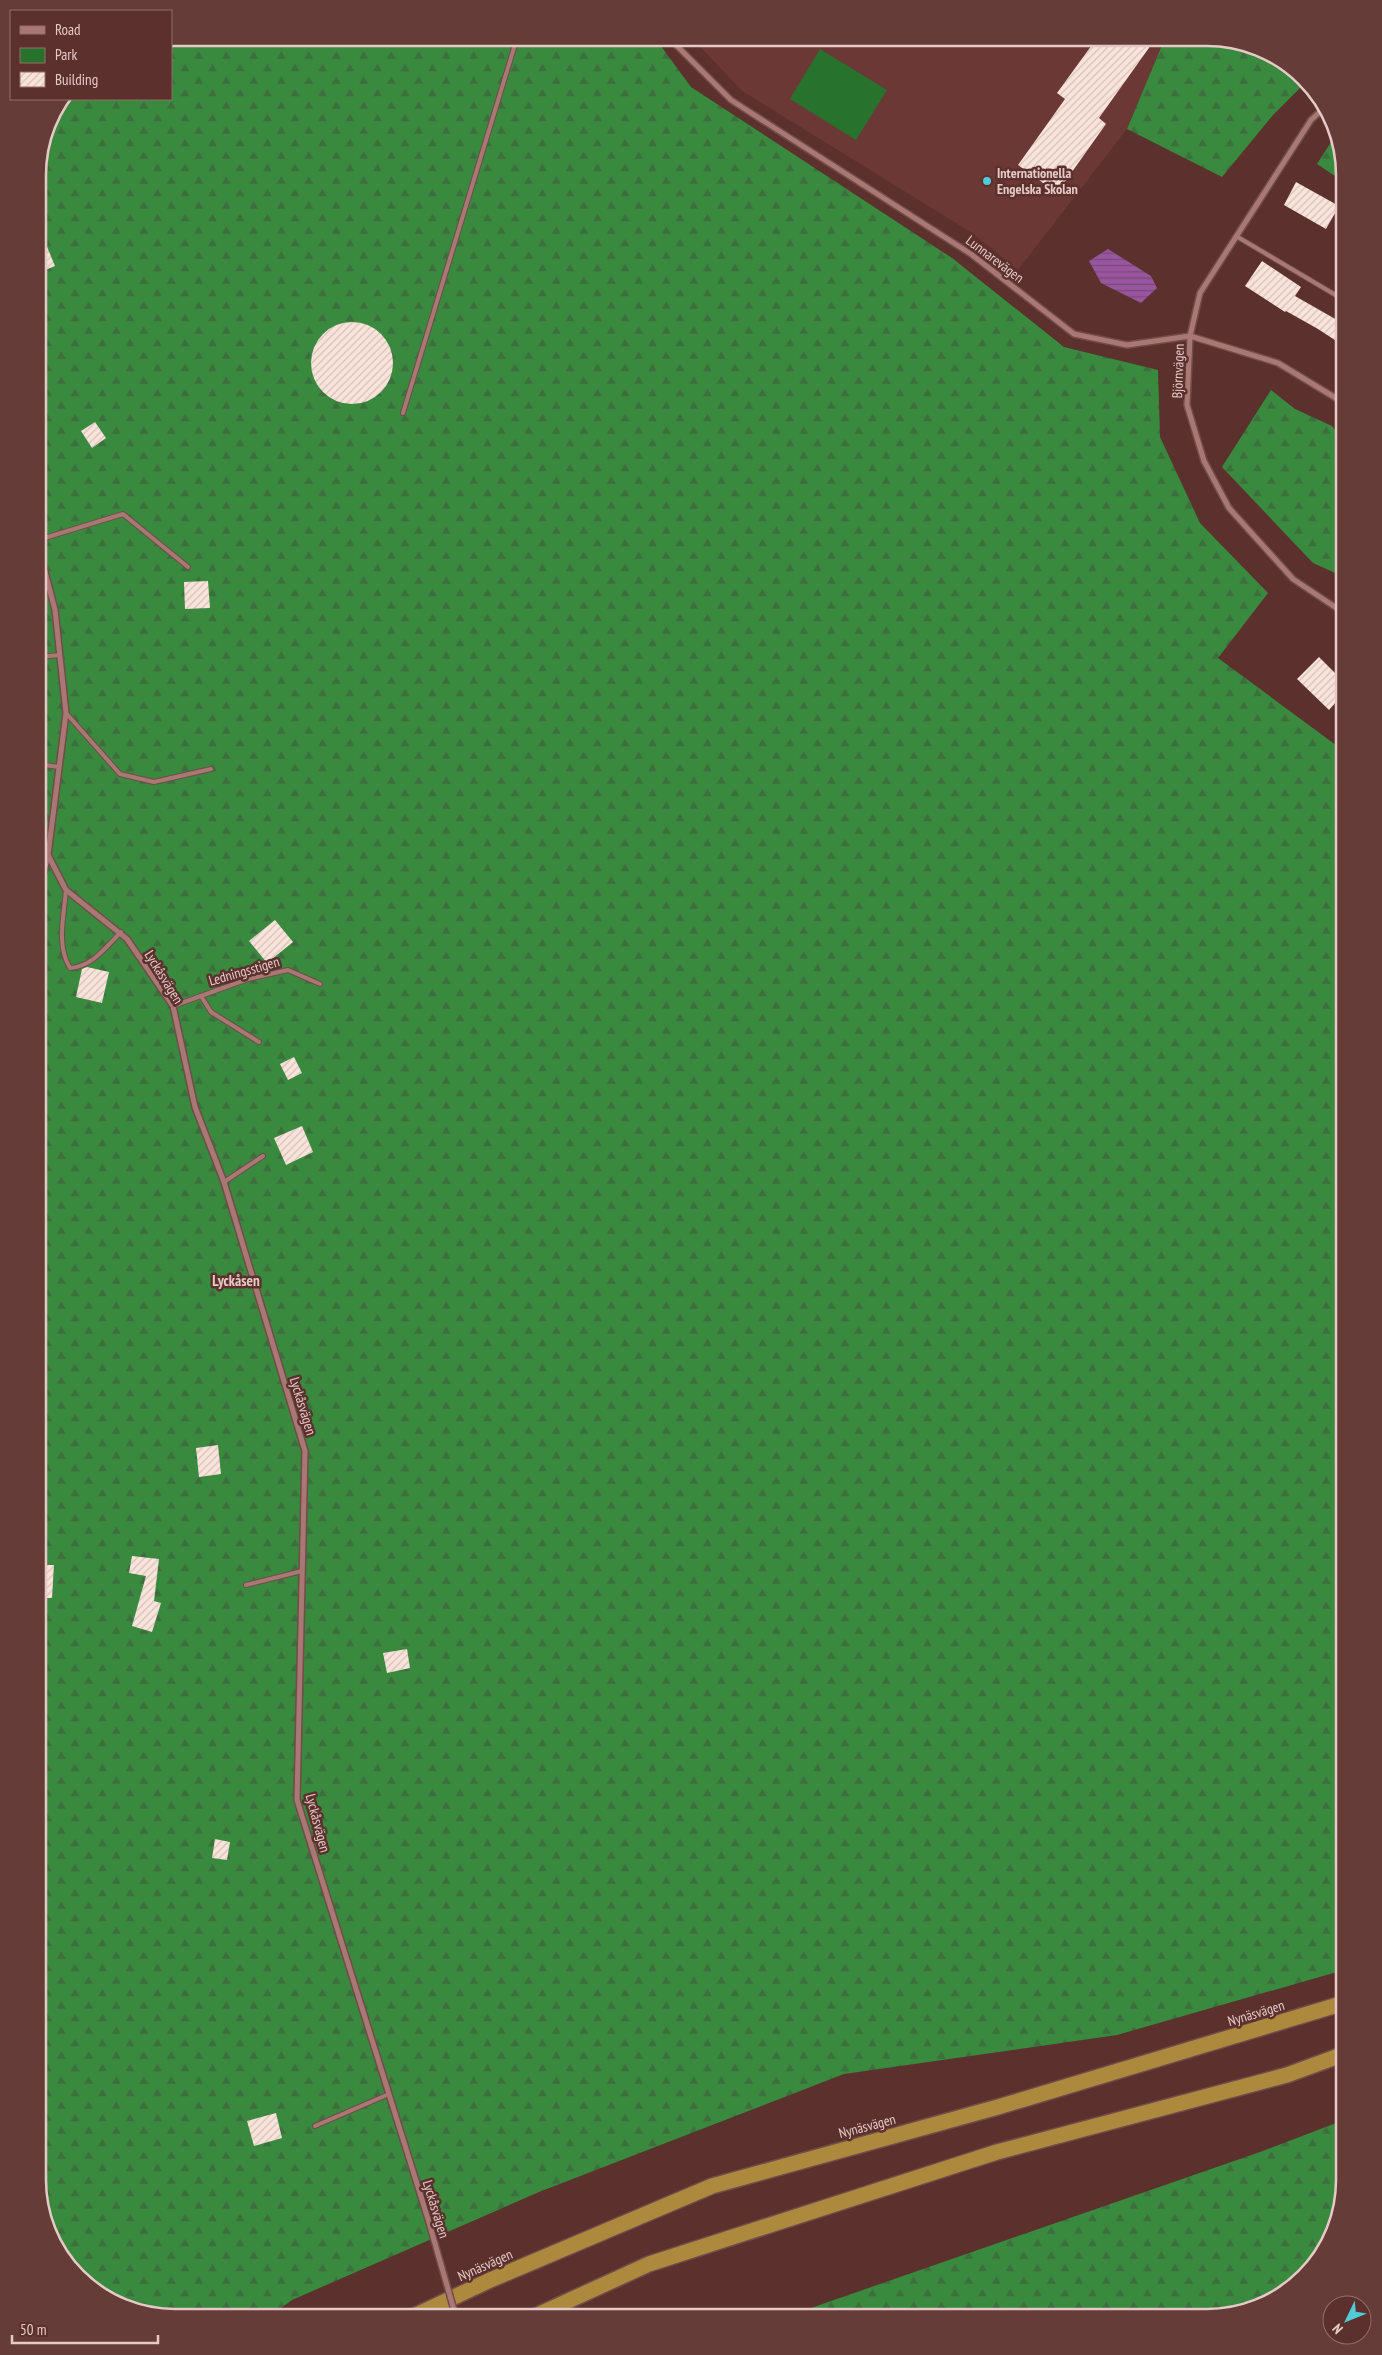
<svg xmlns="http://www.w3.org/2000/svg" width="1382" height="2355" font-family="'PT Sans Narrow',sans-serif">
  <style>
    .built { fill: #6b3835 }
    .forest { fill: url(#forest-firs) }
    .park { fill: #27722d }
    .water { fill: url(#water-rules) }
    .building { fill: url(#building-hatch) }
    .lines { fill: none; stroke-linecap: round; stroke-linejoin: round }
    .lane-casing { stroke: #704c4a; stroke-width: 6 }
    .street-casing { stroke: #704c4a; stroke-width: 8 }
    .highway-casing { stroke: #704c4a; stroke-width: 18 }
    .lane { stroke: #aa7874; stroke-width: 4 }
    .street { stroke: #aa7874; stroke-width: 5 }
    .highway { stroke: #ac893c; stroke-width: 15 }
    .street-bridge-casing { stroke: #704c4a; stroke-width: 8; stroke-linecap: butt }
    .street-bridge { stroke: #aa7874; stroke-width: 5 }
    .poi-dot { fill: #52cbd8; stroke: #5b302d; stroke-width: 2 }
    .labels { text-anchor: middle; stroke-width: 5; stroke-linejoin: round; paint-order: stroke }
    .poi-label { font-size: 14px; font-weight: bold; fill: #e6cac7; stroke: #5b302d; text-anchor: start }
    .street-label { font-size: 14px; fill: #e6cac7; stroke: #5b302d }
    .neighbourhood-label { font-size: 15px; font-weight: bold; fill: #e6cac7; stroke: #5b302d }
    .rim { fill: none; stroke: #e6cac7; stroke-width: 2.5 }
  </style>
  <defs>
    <pattern id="forest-firs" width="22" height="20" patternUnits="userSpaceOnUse" patternTransform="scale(1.25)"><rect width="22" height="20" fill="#39893e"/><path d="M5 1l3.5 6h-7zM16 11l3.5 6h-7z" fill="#3d6e3d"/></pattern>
    <pattern id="water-rules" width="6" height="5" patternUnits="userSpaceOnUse" patternTransform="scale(1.25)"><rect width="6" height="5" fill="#99559f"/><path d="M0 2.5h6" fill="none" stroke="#774b77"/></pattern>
    <pattern id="building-hatch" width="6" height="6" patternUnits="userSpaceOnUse" patternTransform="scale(1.25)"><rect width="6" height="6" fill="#f9e3da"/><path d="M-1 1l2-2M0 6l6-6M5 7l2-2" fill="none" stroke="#d5c2ba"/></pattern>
  </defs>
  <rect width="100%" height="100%" fill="#5b302d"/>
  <!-- built -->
  <polygon class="built" points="692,38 1165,38 1127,129 1018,270 972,233 742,91"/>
  <!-- forest -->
  <g class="forest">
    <polygon points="171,38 655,38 691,87 952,258 1064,347 1158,370 1160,437 1200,523 1268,593 1218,658 1344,751 1344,1970 1117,2035 844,2074 539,2192 292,2300 269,2317 166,2317 99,2294 52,2240 38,2180 38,166 48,122 64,99 171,99"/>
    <polygon points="1165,38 1216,38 1284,61 1304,84 1273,115 1222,177 1127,129"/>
    <polygon points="1335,136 1344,182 1317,164"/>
    <polygon points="1271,390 1295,409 1332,426 1344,441 1344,577 1313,563 1222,467"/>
    <polygon points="1344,2120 1344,2180 1321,2256 1267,2303 1207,2317 785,2317 1260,2152"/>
  </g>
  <!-- park -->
  <polygon class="park" points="820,49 887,90 856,140 790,99"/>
  <!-- water -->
  <polygon class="water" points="1108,249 1151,276 1157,288 1141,303 1101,283 1089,261"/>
  <!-- building -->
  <g class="building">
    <polygon points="1097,38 1156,38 1099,118 1106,124 1057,193 1018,165 1065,99 1057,93"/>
    <polygon points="1296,182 1339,206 1326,229 1284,205"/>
    <polygon points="38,225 55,266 38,273"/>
    <polygon points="1262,261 1301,287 1295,296 1344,324 1344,346 1318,329 1286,311 1285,312 1245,286"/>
    <circle cx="352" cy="363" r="41"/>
    <polygon points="95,422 106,438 92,448 81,431"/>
    <polygon points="208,581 210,608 185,609 184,582"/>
    <polygon points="1319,657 1344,682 1344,693 1329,710 1297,679"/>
    <polygon points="275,920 293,942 267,963 249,941"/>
    <polygon points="87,967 109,972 102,1003 76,997 82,969"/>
    <polygon points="294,1057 302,1073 288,1080 280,1064"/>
    <polygon points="302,1126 313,1152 286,1165 274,1138"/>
    <polygon points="218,1445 221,1474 199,1477 196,1448"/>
    <polygon points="132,1556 159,1559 154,1601 161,1603 152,1632 132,1626 146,1576 129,1573"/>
    <polygon points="38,1565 54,1565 52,1598 38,1598"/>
    <polygon points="407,1649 410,1668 387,1673 383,1653"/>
    <polygon points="215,1839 230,1842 227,1860 212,1858"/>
    <polygon points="276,2113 282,2138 254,2146 247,2121"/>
  </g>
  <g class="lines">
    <defs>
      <g id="lane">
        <polyline points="1236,236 1344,300"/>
        <polyline points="403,413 517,38"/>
        <polyline points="38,540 123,514 188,567"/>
        <polyline points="38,657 60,655"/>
        <polyline points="66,713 120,774 154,782 211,769"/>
        <polyline points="38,764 59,767"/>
        <polyline points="38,854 48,855"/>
        <path d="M66,890C64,916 56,945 70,968C93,966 105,948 121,932"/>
        <polyline points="201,996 211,1012 259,1042"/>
        <polyline points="173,1006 248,979 288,970 320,984"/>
        <polyline points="224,1182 263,1156"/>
        <polyline points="246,1585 302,1571"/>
        <polyline points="315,2126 389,2094"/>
      </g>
      <g id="street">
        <polyline points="669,38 731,100 971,254 1074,334 1127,345 1190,336 1278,363 1344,403"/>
        <polyline points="1324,108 1311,120 1200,293 1190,336 1187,405 1204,461 1229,508 1293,579 1344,613"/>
        <polyline points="48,855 66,890 127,939 173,1006 195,1107 224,1182 305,1451 297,1800 428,2219"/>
        <polyline points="38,896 48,855 66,713 55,610 38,545"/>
      </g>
      <g id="highway">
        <polyline points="412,2317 488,2281 712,2186 998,2107 1344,2003"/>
        <polyline points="533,2317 649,2264 997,2152 1287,2075 1344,2054"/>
      </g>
    </defs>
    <!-- lane casing -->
    <use href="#lane" class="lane-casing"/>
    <!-- street casing -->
    <use href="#street" class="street-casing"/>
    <!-- highway casing -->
    <use href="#highway" class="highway-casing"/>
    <!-- lane -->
    <use href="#lane" class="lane"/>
    <!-- street -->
    <use href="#street" class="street"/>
    <!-- highway -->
    <use href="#highway" class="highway"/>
    <defs>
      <polyline id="street-bridge" points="428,2219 456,2317"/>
    </defs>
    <!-- street-bridge casing -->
    <use href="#street-bridge" class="street-bridge-casing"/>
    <!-- street-bridge -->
    <use href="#street-bridge" class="street-bridge"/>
  </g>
  <!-- markers -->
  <circle class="poi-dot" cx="987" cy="181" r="5"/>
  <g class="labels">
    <!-- poi labels -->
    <g class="poi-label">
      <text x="997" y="178">Internationella<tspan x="997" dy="16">Engelska Skolan</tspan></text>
    </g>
    <!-- street labels -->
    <g class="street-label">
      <text transform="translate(995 259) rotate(37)" y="5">Lunnarevägen</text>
      <text transform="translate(1178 371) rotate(-88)" y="5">Björnvägen</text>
      <text transform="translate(244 971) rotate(-16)" y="5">Ledningsstigen</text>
      <text transform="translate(164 977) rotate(58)" y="5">Lyckåsvägen</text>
      <text transform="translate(303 1406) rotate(73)" y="5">Lyckåsvägen</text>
      <text transform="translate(318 1823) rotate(75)" y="5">Lyckåsvägen</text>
      <text transform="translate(1256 2013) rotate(-17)" y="5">Nynäsvägen</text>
      <text transform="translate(867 2126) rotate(-15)" y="5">Nynäsvägen</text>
      <text transform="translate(436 2209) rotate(73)" y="5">Lyckåsvägen</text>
      <text transform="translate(485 2265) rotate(-24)" y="5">Nynäsvägen</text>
    </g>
    <!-- neighbourhood labels -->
    <g class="neighbourhood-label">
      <text x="236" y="1286">Lyckåsen</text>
    </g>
  </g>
  <!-- crop -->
  <path d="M0 0H1382V2355H0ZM175 46H1207A129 129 0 0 1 1336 175V2180A129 129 0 0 1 1207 2309H175A129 129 0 0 1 46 2180V175A129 129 0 0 1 175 46Z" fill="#663c39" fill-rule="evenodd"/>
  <path class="rim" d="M175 46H1207A129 129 0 0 1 1336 175V2180A129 129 0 0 1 1207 2309H175A129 129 0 0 1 46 2180V175A129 129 0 0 1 175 46Z"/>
  <!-- legend -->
  <rect x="10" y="10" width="162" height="90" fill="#5b302d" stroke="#936e6b"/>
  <rect x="20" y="26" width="25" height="8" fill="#aa7874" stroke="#936e6b"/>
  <text x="55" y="35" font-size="15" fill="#e6cac7">Road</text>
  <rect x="20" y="48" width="25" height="15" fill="#27722d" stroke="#936e6b"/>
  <text x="55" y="60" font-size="15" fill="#e6cac7">Park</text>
  <rect x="20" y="72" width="25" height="15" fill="url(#building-hatch)" stroke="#936e6b"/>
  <text x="55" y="85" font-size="15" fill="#e6cac7">Building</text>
  <!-- north arrow -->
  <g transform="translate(1347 2320) rotate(227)"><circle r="24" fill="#5b302d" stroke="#936e6b"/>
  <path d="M0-4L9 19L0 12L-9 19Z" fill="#52cbd8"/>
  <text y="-8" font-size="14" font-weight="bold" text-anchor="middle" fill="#e6cac7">N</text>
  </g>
  <!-- scale -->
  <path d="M12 2335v8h146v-8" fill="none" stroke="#e6cac7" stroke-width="2.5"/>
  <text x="20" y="2335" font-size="15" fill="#e6cac7" stroke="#5b302d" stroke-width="4" paint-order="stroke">50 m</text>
</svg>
